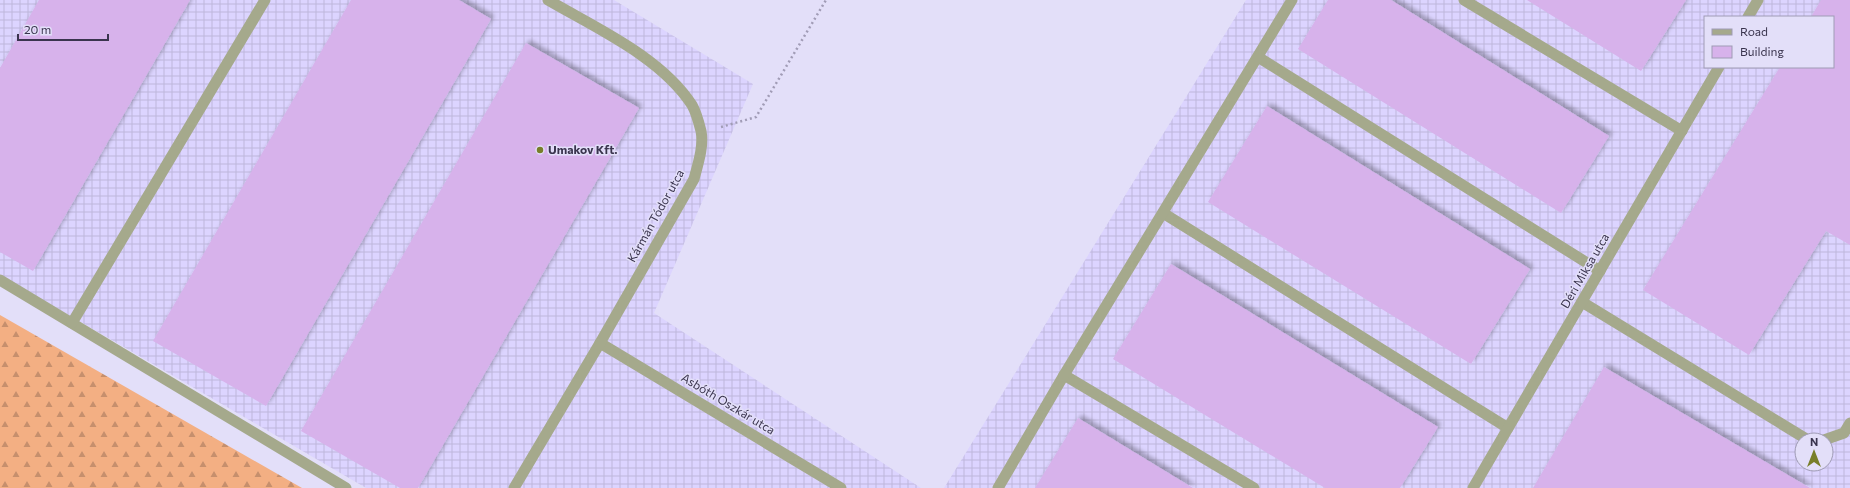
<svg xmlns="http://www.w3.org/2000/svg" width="1850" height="488" font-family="Commissioner,sans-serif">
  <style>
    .industrial { fill: url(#industrial-grid); fill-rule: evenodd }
    .forest { fill: url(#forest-firs) }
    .building { fill: #d7b2eb; filter: url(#shadow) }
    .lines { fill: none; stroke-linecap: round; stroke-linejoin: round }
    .path { stroke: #a19cb6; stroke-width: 2.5; stroke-dasharray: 2 3; stroke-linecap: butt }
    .service { stroke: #a5a98c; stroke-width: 11 }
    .minor { stroke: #a5a98c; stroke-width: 11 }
    .poi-dot { fill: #787e29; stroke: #e3dff9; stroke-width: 1.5 }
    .labels { text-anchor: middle; stroke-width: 3; stroke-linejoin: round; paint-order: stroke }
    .poi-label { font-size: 12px; font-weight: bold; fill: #3a344e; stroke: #e3dff9; text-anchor: start }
    .street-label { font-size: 12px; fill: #3a344e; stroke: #e3dff9 }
  </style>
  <defs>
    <pattern id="industrial-grid" width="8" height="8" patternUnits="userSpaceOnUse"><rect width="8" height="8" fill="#dcd4ff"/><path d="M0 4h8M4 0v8" fill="none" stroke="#beb7dc"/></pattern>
    <pattern id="forest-firs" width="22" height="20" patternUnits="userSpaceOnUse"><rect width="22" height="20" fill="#f3af83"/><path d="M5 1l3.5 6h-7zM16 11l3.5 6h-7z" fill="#c68f6d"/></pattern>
    <filter id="shadow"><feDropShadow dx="3.5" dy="-3.5" stdDeviation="2" flood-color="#0004"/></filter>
  </defs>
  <rect width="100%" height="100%" fill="#e3dff9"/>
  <!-- industrial -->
  <g class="industrial">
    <polygon points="0,0 614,0 753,84 654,313 921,488 366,488 0,275"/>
    <path d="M1246,0H1850V488H944ZM1705,17H1833V67H1705ZM1802,440H1826V464H1802Z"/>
  </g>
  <!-- forest -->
  <polygon class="forest" points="0,315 302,488 0,488"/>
  <!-- building -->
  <g class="building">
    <polygon points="39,0 190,0 33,271 0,252 0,68"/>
    <polygon points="351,0 459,0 491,19 266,406 153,341"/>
    <polygon points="1328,0 1391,0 1609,136 1561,213 1298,49"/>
    <polygon points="1527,0 1686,0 1641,71"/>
    <polygon points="1821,0 1850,0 1850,245 1826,231 1749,355 1643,290 1780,67 1833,67 1833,17 1811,17"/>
    <polygon points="526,43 639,108 418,488 400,488 301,431"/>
    <polygon points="1267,106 1530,269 1471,364 1208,202"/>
    <polygon points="1171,264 1438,427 1400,488 1325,488 1113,359"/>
    <polygon points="1604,367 1810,488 1533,488"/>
    <polygon points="1078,418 1193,488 1035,488"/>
  </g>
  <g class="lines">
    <!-- path -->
    <polyline class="path" points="721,127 756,117 826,0"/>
    <!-- service -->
    <g class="service">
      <polyline points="1464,0 1682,131"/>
      <polyline points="1258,57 1600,271"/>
      <polyline points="1163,213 1508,428"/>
      <polyline points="0,280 346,488"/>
      <polyline points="1582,302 1808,440"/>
      <polyline points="72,323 265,0"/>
      <polyline points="1064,375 1254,488"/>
      <polyline points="1824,440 1844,433 1850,423"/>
      <polyline points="998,488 1064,375 1292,0"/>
    </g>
    <!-- minor -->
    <g class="minor">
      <polyline points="1748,17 1758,0"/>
      <polyline points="600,343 841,488"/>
      <path d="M514,488L600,343L694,179C698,164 704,146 701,131C699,123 696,112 692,105C661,57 596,28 548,0"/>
      <polyline points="1473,488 1719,67"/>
    </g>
  </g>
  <!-- markers -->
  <circle class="poi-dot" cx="540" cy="150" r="4"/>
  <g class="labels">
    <!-- poi labels -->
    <g class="poi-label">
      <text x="548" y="154">Umakov Kft.</text>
    </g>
    <!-- street labels -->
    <g class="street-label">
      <text transform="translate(656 216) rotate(-61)" y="4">Kármán Tódor utca</text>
      <text transform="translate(1585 271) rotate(-60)" y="4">Déri Miksa utca</text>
      <text transform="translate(728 404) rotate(31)" y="4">Asbóth Oszkár utca</text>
    </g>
  </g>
  <!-- legend -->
  <rect x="1704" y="16" width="130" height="52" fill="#e3dff9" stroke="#9f9bb5"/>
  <rect x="1712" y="29" width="20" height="6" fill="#a5a98c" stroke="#9f9bb5"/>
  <text x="1740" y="36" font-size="12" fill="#3a344e">Road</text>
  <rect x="1712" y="46" width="20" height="12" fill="#d7b2eb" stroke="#9f9bb5"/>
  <text x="1740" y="56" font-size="12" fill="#3a344e">Building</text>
  <!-- north arrow -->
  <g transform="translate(1814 452)"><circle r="19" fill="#e3dff9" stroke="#9f9bb5"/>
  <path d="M0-3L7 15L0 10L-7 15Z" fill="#787e29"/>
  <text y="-6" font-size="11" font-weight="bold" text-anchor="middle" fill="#3a344e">N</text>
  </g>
  <!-- scale -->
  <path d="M18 34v6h90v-6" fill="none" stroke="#3a344e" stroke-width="2"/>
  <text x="24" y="34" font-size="12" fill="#3a344e" stroke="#e3dff9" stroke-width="3" paint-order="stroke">20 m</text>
</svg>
